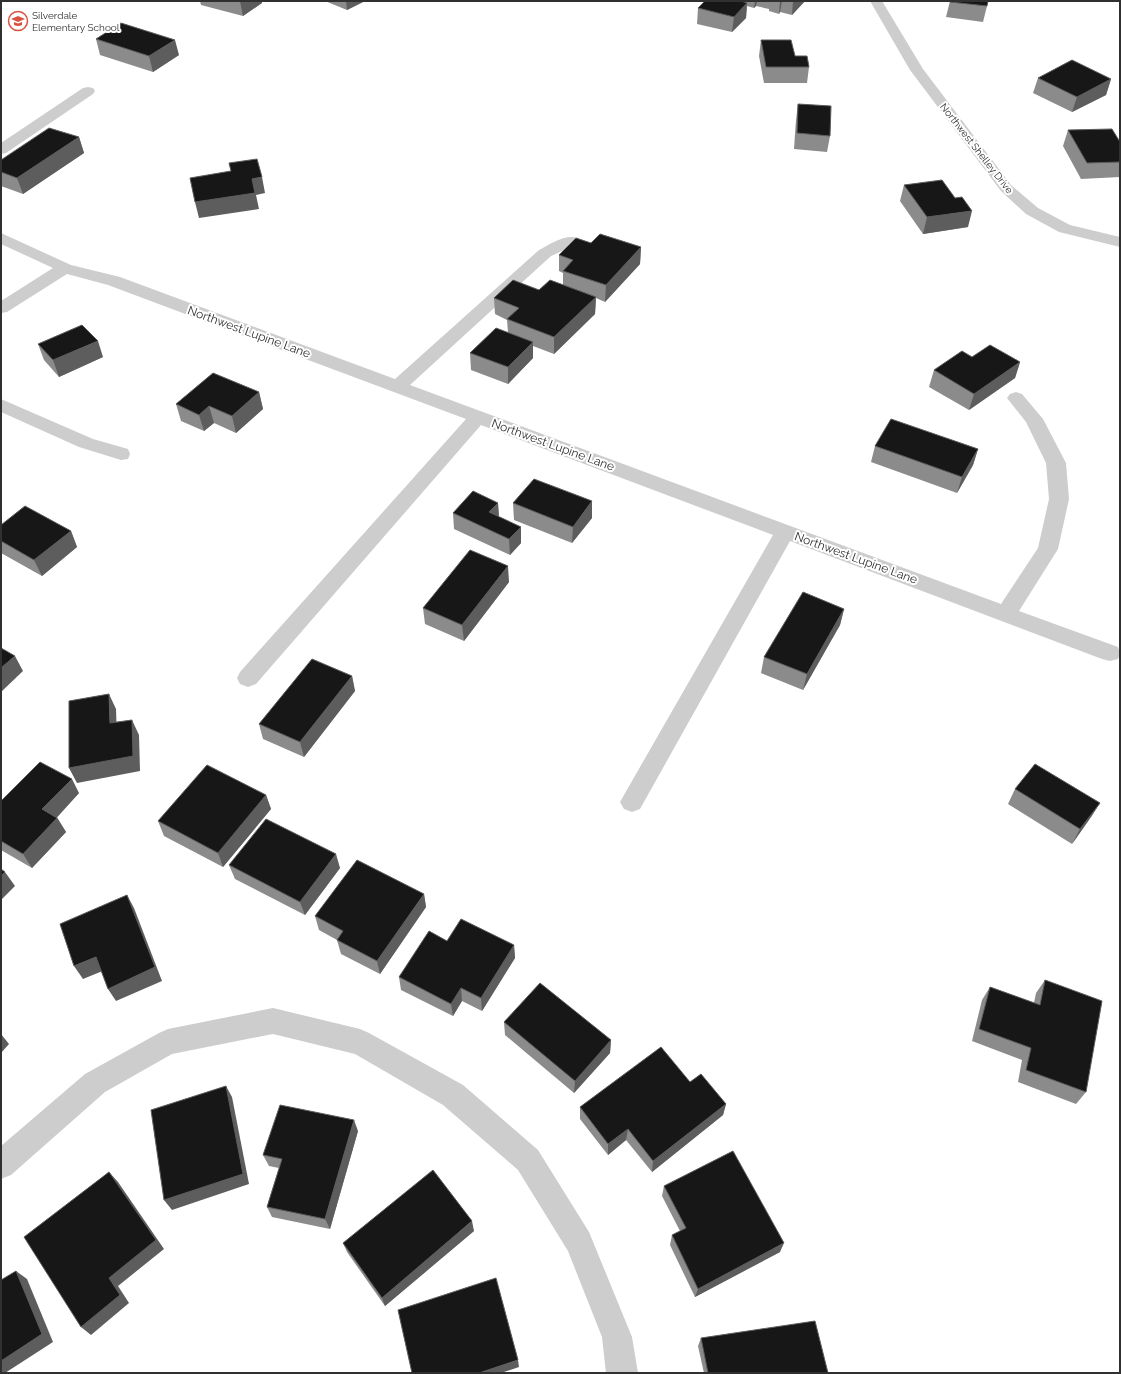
<svg xmlns="http://www.w3.org/2000/svg" width="1121" height="1374" font-family="Raleway,sans-serif">
  <style>
    .lines { fill: none; stroke-linecap: round; stroke-linejoin: round }
    .minor { fill: #cdcdcd; fill-rule: evenodd }
    .wall { fill: #8b8b8b }
    .shaded-wall { fill: #5d5d5d }
    .building { fill: #171717; stroke: #5d5d5d }
    .labels { text-anchor: middle; stroke-width: 4; stroke-linejoin: round; paint-order: stroke }
    .far-poi-label { font-size: 10px; fill: #303030; stroke: #fff; text-anchor: start }
    .far-street-label { font-size: 10px; fill: #303030; stroke: #fff }
    .street-label { font-size: 12px; fill: #303030; stroke: #fff }
  </style>
  <rect width="100%" height="100%" fill="#fff"/>
  <g class="lines">
    <!-- minor -->
    <g class="minor">
      <polygon points="870,1 882,1 923,69 1011,185 1038,208 1070,225 1120,237 1120,247 1059,232 1026,214 1001,191 910,70"/>
      <polygon points="88,87 93,88 95,91 93,94 6,153 1,154 1,143 83,88"/>
      <path d="M1,233L71,265L120,277L395,379L539,250C551,244 565,234 578,238L580,241L578,244L551,256L410,385L1001,604L1038,548L1049,499L1046,463L1026,422L1007,398L1010,394L1016,392L1022,394L1043,419L1066,463L1069,499L1058,549L1019,611L1118,647L1120,654L1118,659L1110,661L1102,659L790,541L640,809L632,812L624,809L620,802L624,795L773,535L481,425L256,684L248,687L240,684L237,678L240,672L466,419L108,285L67,274L7,312L1,313V301L53,268L1,244Z"/>
      <polygon points="1,399 93,439 128,449 130,454 128,459 121,460 79,447 1,412"/>
      <polygon points="273,1008 360,1029 369,1033 463,1085 538,1150 589,1232 632,1337 638,1373 606,1373 602,1337 568,1251 518,1170 443,1105 355,1054 273,1034 172,1054 105,1092 11,1175 1,1179 1,1146 85,1074 159,1033 168,1029"/>
    </g>
  </g>
  <!-- wall -->
  <g class="wall">
    <polygon points="200,1 262,1 262,3 243,16 201,5"/>
    <polygon points="325,1 365,1 347,10"/>
    <polygon points="705,1 805,1 792,15 780,12 779,14 769,11 769,9 756,6 754,8 747,6 746,18 732,32 697,24 698,8"/>
    <polygon points="950,1 987,6 983,22 946,17"/>
    <polygon points="96,39 179,55 153,72 100,55"/>
    <polygon points="761,40 795,56 809,67 807,83 764,83 759,56"/>
    <polygon points="1038,78 1111,79 1106,95 1072,112 1033,93"/>
    <polygon points="798,104 830,136 827,152 794,149 796,120"/>
    <polygon points="1068,130 1120,142 1120,177 1081,179 1063,146"/>
    <polygon points="79,137 84,153 23,194 1,186 1,160"/>
    <polygon points="904,185 968,227 923,234 900,201"/>
    <polygon points="591,243 641,247 640,264 605,302 596,298 595,314 554,354 533,346 533,358 508,384 471,370 470,353 508,332 507,320 495,314 494,298 563,285 563,273 559,271 559,255"/>
    <polygon points="38,344 103,357 59,377 44,360"/>
    <polygon points="972,357 1020,362 1015,378 969,410 929,387 934,370"/>
    <polygon points="259,392 263,409 236,433 214,423 204,431 181,421 176,404"/>
    <polygon points="875,446 978,449 973,465 957,493 871,462"/>
    <polygon points="498,503 499,517 521,527 521,543 510,555 454,529 453,513"/>
    <polygon points="513,503 592,518 572,543 514,520"/>
    <polygon points="1,525 71,531 77,547 42,576 1,553"/>
    <polygon points="509,582 464,641 425,624 423,608"/>
    <polygon points="844,609 840,625 803,690 761,673 764,657"/>
    <polygon points="352,676 355,691 304,757 263,739 259,724"/>
    <polygon points="1015,789 1100,803 1091,817 1072,844 1008,804"/>
    <polygon points="79,793 57,817 66,832 32,868 1,850 1,801"/>
    <polygon points="266,795 271,809 223,867 164,836 158,821"/>
    <polygon points="229,865 340,868 305,915 235,879"/>
    <polygon points="424,894 426,907 380,974 341,954 337,940 319,930 315,916"/>
    <polygon points="447,941 514,945 515,958 482,1011 462,1001 453,1016 401,990 399,977"/>
    <polygon points="1045,980 1086,1092 1076,1104 1018,1082 1022,1060 972,1041 982,1000 990,987 1034,1003 1036,993"/>
    <polygon points="504,1022 611,1040 610,1053 574,1093 505,1035"/>
    <polygon points="690,1082 726,1104 723,1115 652,1172 626,1140 608,1155 580,1119 580,1107"/>
    <polygon points="358,1131 330,1229 272,1217 267,1207 279,1168 269,1166 263,1155"/>
    <polygon points="664,1186 780,1252 695,1297 670,1245 672,1235 680,1231 662,1196"/>
    <polygon points="474,1231 385,1306 347,1252 343,1243"/>
    <polygon points="701,1338 828,1373 704,1373 698,1346"/>
  </g>
  <!-- shaded-wall -->
  <g class="shaded-wall">
    <polygon points="240,1 262,1 262,3 243,16"/>
    <polygon points="346,1 365,1 347,10"/>
    <polygon points="755,1 757,1 756,6 754,8"/>
    <polygon points="780,1 782,1 780,12 779,14"/>
    <polygon points="793,1 805,1 792,15"/>
    <polygon points="747,3 746,18 732,32 734,17"/>
    <polygon points="175,40 179,55 153,72 149,56"/>
    <polygon points="1111,79 1106,95 1072,112 1077,97"/>
    <polygon points="79,137 84,153 23,194 17,178"/>
    <polygon points="262,177 265,193 256,195 259,209 199,218 195,202 252,179"/>
    <polygon points="972,211 968,227 923,234 927,217"/>
    <polygon points="641,247 640,264 605,302 606,285"/>
    <polygon points="596,297 595,314 554,354 554,337"/>
    <polygon points="98,341 103,357 59,377 53,360"/>
    <polygon points="533,342 533,358 508,384 508,367"/>
    <polygon points="1020,362 1015,378 969,410 974,394"/>
    <polygon points="259,392 263,409 236,433 232,416"/>
    <polygon points="209,406 214,423 204,431 199,415"/>
    <polygon points="978,449 973,465 957,493 962,477"/>
    <polygon points="592,501 592,518 572,543 573,527"/>
    <polygon points="498,503 499,519 489,512"/>
    <polygon points="521,527 521,543 510,555 509,539"/>
    <polygon points="71,531 77,547 42,576 34,560"/>
    <polygon points="508,566 509,582 464,641 462,625"/>
    <polygon points="844,609 840,625 803,690 807,674"/>
    <polygon points="15,656 23,671 1,692 1,668"/>
    <polygon points="352,676 355,691 304,757 300,742"/>
    <polygon points="109,694 116,709 117,739 110,723"/>
    <polygon points="132,720 139,735 140,771 77,783 69,768"/>
    <polygon points="72,779 79,793 51,824 42,809"/>
    <polygon points="266,795 271,809 223,867 218,853"/>
    <polygon points="1100,803 1091,817 1072,844 1080,829"/>
    <polygon points="57,818 66,832 32,868 23,854"/>
    <polygon points="336,854 340,868 305,915 300,902"/>
    <polygon points="5,872 15,886 1,900 1,876"/>
    <polygon points="424,894 426,907 380,974 377,961"/>
    <polygon points="127,895 134,908 162,981 116,1001 108,989"/>
    <polygon points="514,945 515,958 482,1011 481,998"/>
    <polygon points="96,957 105,970 83,979 74,966"/>
    <polygon points="461,988 462,1001 453,1016 451,1004"/>
    <polygon points="1,1034 9,1044 1,1053"/>
    <polygon points="611,1040 610,1053 574,1093 575,1081"/>
    <polygon points="226,1086 232,1097 249,1184 172,1210 164,1200"/>
    <polygon points="726,1104 723,1115 652,1172 653,1161"/>
    <polygon points="354,1120 358,1131 330,1229 325,1219"/>
    <polygon points="628,1129 626,1140 608,1155 608,1144"/>
    <polygon points="109,1172 118,1182 164,1249 118,1286 129,1303 91,1335 81,1327 109,1278"/>
    <polygon points="472,1221 474,1231 385,1306 382,1298"/>
    <polygon points="784,1243 780,1252 695,1297 698,1289"/>
    <polygon points="16,1271 27,1279 53,1342 5,1373 1,1373 1,1361"/>
    <polygon points="518,1360 519,1367 501,1373 479,1373"/>
  </g>
  <!-- building -->
  <g class="building">
    <polygon points="705,1 741,1 747,3 734,17 698,8"/>
    <polygon points="950,1 988,1 987,6 950,2"/>
    <polygon points="121,23 175,40 149,56 96,39"/>
    <polygon points="761,40 791,40 795,56 807,56 809,67 766,67"/>
    <polygon points="1072,60 1111,79 1077,97 1038,78"/>
    <polygon points="798,104 831,106 830,136 797,133"/>
    <polygon points="49,128 79,137 17,178 1,172 1,160"/>
    <polygon points="1112,129 1120,142 1120,162 1087,163 1068,130"/>
    <polygon points="257,159 262,177 252,179 255,193 195,202 190,178 231,171 229,163"/>
    <polygon points="942,180 955,198 962,197 972,211 927,217 904,185"/>
    <polygon points="600,234 641,247 606,285 563,271 573,260 559,255 576,238 591,243"/>
    <polygon points="513,280 539,290 550,280 596,297 554,337 507,319 519,308 494,298"/>
    <polygon points="82,325 98,341 53,360 38,344"/>
    <polygon points="496,328 533,342 508,367 470,353"/>
    <polygon points="990,345 1020,362 974,394 934,370 962,351 972,357"/>
    <polygon points="213,373 259,392 232,416 209,406 199,415 176,404"/>
    <polygon points="891,419 978,449 962,477 875,446"/>
    <polygon points="534,479 592,501 573,527 513,503"/>
    <polygon points="473,491 498,503 489,512 521,527 509,539 453,513"/>
    <polygon points="25,506 71,531 34,560 1,541 1,525"/>
    <polygon points="470,550 508,566 462,625 423,608"/>
    <polygon points="803,592 844,609 807,674 764,657"/>
    <polygon points="1,648 15,656 1,668"/>
    <polygon points="312,659 352,676 300,742 259,724"/>
    <polygon points="109,694 110,723 132,720 133,756 69,768 69,701"/>
    <polygon points="40,762 72,779 42,809 57,818 23,854 1,841 1,801"/>
    <polygon points="1035,764 1100,803 1080,829 1015,789"/>
    <polygon points="207,765 266,795 218,853 158,821"/>
    <polygon points="266,819 336,854 300,902 229,865"/>
    <polygon points="357,860 424,894 377,961 337,940 343,931 315,916"/>
    <polygon points="1,869 5,872 1,876"/>
    <polygon points="127,895 155,967 108,989 96,957 74,966 60,924"/>
    <polygon points="461,919 514,945 481,998 461,988 451,1004 399,977 429,931 447,941"/>
    <polygon points="1045,980 1102,1001 1086,1092 1026,1070 1031,1048 979,1029 990,987 1040,1005"/>
    <polygon points="540,983 611,1040 575,1081 504,1022"/>
    <polygon points="661,1047 690,1082 701,1074 726,1104 653,1161 628,1129 608,1144 580,1107"/>
    <polygon points="226,1086 243,1174 164,1200 151,1110"/>
    <polygon points="280,1105 354,1120 325,1219 267,1207 282,1159 263,1155"/>
    <polygon points="733,1151 784,1243 698,1289 672,1235 686,1228 664,1186"/>
    <polygon points="433,1170 472,1221 382,1298 343,1243"/>
    <polygon points="109,1172 156,1240 109,1278 120,1295 81,1327 24,1237"/>
    <polygon points="16,1271 42,1334 1,1361 1,1280"/>
    <polygon points="496,1278 518,1360 479,1373 412,1373 398,1310"/>
    <polygon points="815,1321 828,1373 708,1373 701,1338"/>
  </g>
  <!-- icons -->
  <defs>
    <symbol id="school-ring" viewBox="-11 -11 22 22"><circle r="9.5" fill="#fff" stroke="#d9523f" stroke-width="1.5"/><path d="M0-5L7-2L0 1L-7-2ZM-4 1L0 2.5L4 1V4Q0 6-4 4Z" fill="#d9523f"/></symbol>
  </defs>
  <g fill-rule="evenodd">
    <use href="#school-ring" x="7" y="10" width="22" height="22"/>
  </g>
  <g class="labels">
    <!-- far-poi labels -->
    <g class="far-poi-label">
      <text x="32" y="19">Silverdale<tspan x="32" dy="12">Elementary School</tspan></text>
    </g>
    <!-- far-street labels -->
    <g class="far-street-label">
      <text transform="translate(977 148) rotate(52)" y="4">Northwest Shelley Drive</text>
    </g>
    <!-- street labels -->
    <g class="street-label">
      <text transform="translate(249 332) rotate(20)" y="4">Northwest Lupine Lane</text>
      <text transform="translate(553 445) rotate(20)" y="4">Northwest Lupine Lane</text>
      <text transform="translate(856 558) rotate(20)" y="4">Northwest Lupine Lane</text>
    </g>
  </g>
  <!-- border -->
  <rect width="1121" height="1374" fill="none" stroke="#303030" stroke-width="4"/>
</svg>
